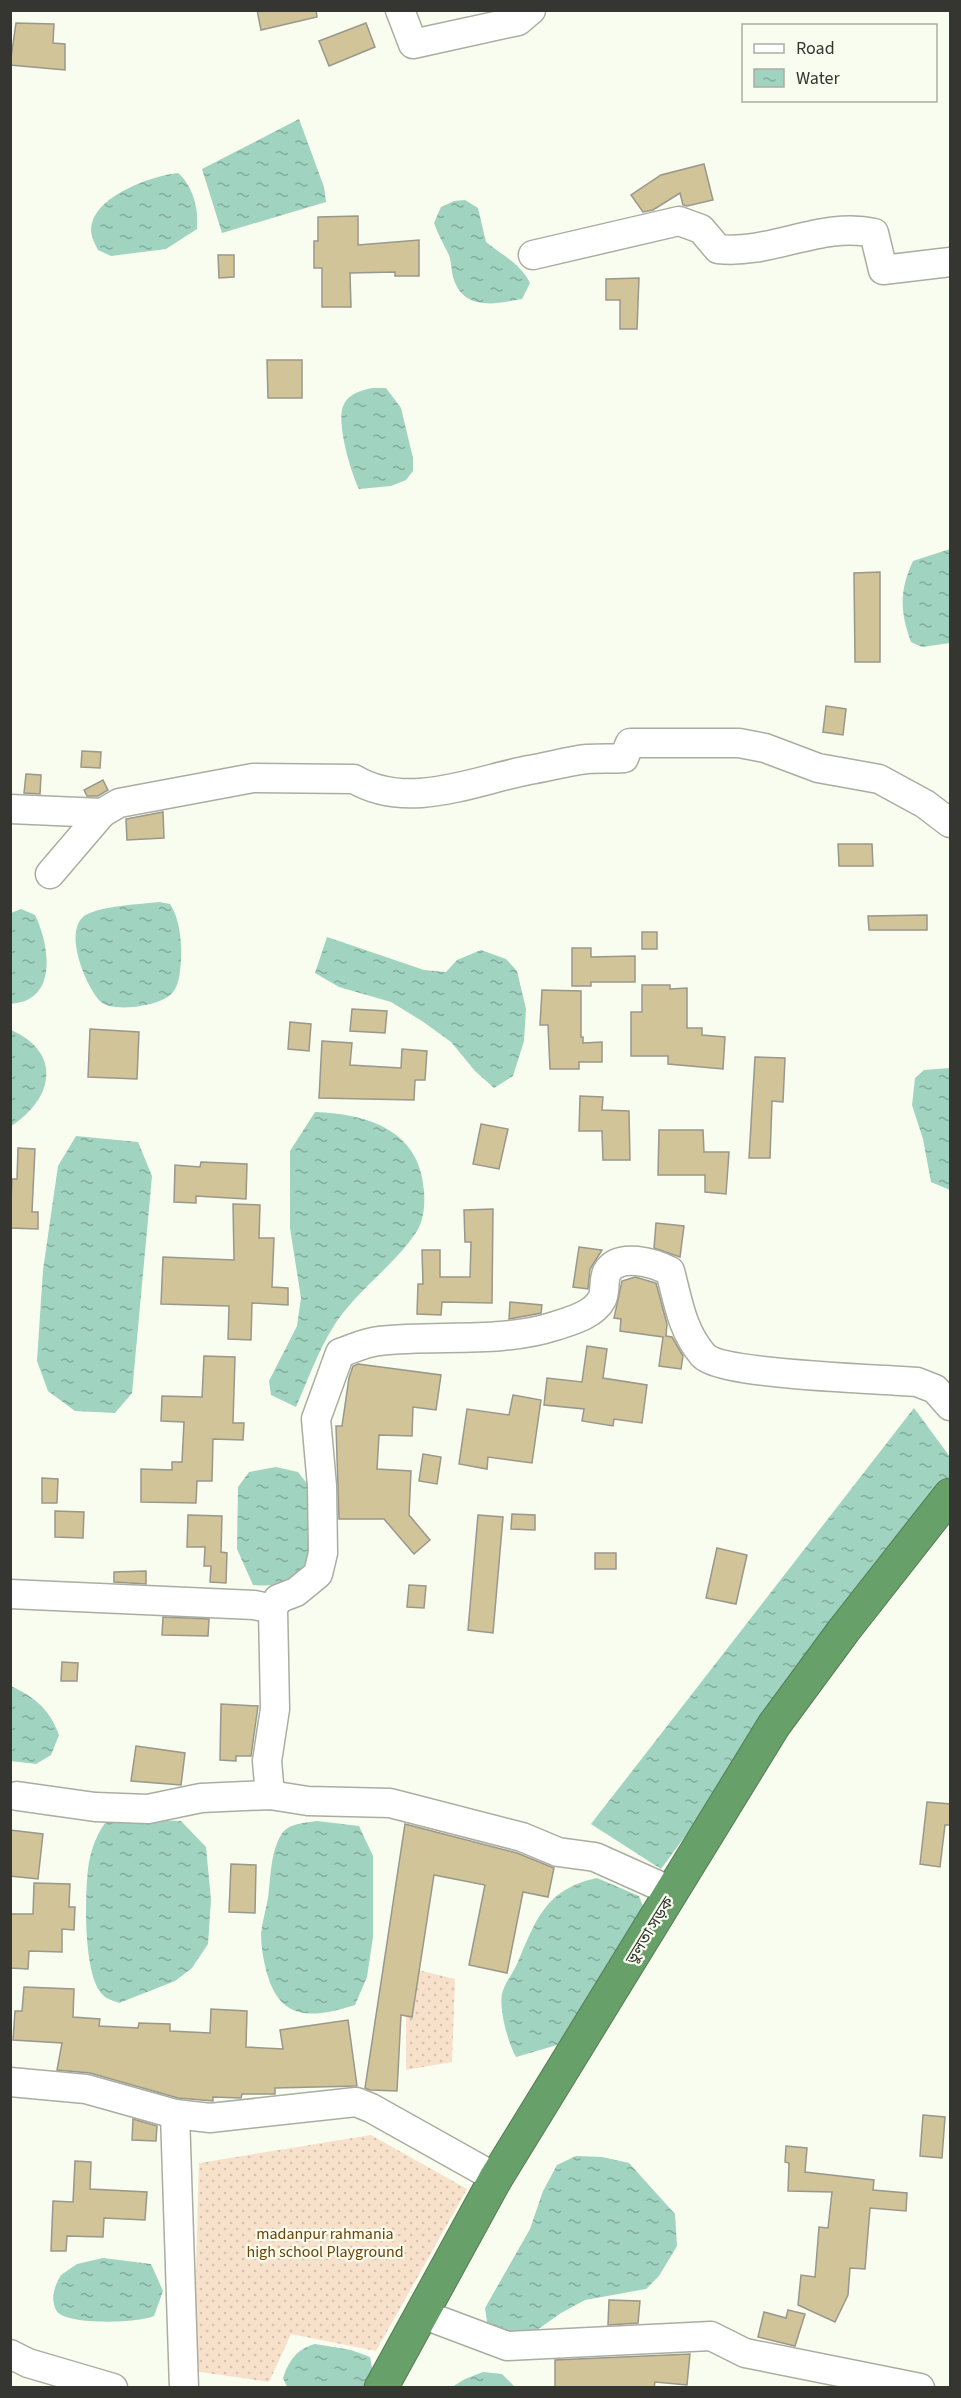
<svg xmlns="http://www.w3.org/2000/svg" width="961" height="2398" font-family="'Source Sans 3','Noto Sans Bengali',sans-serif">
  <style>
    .grass { fill: url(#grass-dots) }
    .water { fill: url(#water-ripples) }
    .building { fill: #d1c499; stroke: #9a978b; stroke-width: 1.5 }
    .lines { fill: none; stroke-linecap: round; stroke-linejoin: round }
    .minor-casing { stroke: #aaada1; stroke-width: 31 }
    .highway-casing { stroke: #567b55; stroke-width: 35 }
    .minor { stroke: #fff; stroke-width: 28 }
    .highway { stroke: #67a069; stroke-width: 33 }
    .labels { text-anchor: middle; stroke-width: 4.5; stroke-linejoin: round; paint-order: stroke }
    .street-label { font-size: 16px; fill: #353631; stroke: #f9fdf0 }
    .park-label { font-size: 16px; fill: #6b4104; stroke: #f9fdf0 }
  </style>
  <defs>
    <pattern id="grass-dots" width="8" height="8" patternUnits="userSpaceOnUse" patternTransform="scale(1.5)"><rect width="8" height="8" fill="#f7e1cb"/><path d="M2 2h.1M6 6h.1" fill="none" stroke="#d4c2af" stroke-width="1.8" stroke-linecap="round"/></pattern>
    <pattern id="water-ripples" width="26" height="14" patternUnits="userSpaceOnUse" patternTransform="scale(1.5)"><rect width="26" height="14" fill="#a0d3c0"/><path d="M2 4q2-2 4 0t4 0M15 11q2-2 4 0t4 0" fill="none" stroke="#83ac9d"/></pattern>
  </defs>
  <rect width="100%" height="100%" fill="#f9fdf0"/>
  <!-- grass -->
  <g class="grass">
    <polygon points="406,1967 455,1979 452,2062 406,2070"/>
    <polygon points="371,2135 467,2189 376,2351 291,2334 269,2382 193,2371 199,2163"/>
  </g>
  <!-- water -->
  <g class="water">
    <polygon points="299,119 324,187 326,202 222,233 202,169"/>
    <path d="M178,173C193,186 199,209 197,229L166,249L111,256L98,250C94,242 89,233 92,223C99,195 151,176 178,173Z"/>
    <path d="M465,200L478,208L486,242C503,256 520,263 530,283L522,299C496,304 465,311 454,280C451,272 452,261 448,253C443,243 438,234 434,223L441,207L454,201Z"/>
    <path d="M372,388H386L401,408L413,458V471L406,480L391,486L359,489C351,473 335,420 344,404C350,393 360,391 372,388Z"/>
    <path d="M950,549V643L922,647L911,642C900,612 899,591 913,561Z"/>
    <path d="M159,902L170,904C181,920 183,951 180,971C179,981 176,993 166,998C153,1006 111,1013 100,1001C86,986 64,934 83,917C96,906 141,904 159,902Z"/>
    <path d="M21,909L35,915C46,937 57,984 29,999C24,1002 16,1003 11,1004V913Z"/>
    <polygon points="327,937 424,970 446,972 457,960 481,950 506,959 517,971 526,1009 524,1041 513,1076 494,1088 475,1071 451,1042 422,1021 391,1002 339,987 315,973"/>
    <path d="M11,1030C63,1053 53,1099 11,1126Z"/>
    <polygon points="950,1068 950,1190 931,1182 923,1139 912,1105 915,1078 924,1070"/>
    <path d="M315,1112C368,1114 420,1130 424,1191C425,1203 424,1220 417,1231C395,1265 358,1289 335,1324C319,1349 308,1379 296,1407L271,1395L269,1381L297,1326L301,1298L290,1228V1151Z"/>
    <polygon points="76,1136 138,1142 152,1176 132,1393 115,1413 75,1411 48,1391 37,1361 43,1270 58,1166"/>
    <polygon points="914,1408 950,1457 950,1475 661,1869 591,1824"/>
    <path d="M276,1467L298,1472L309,1486L310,1564C290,1580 280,1588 253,1585L237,1549L238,1487L249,1472Z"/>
    <path d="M11,1686C36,1698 49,1709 59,1735L51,1755L36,1764L11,1761Z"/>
    <path d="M109,1818L181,1821L206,1847L211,1900L208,1944L192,1968L175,1981L119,2003C115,2001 106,1999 103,1995C83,1976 85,1896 88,1869C90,1851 97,1832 109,1818Z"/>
    <path d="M317,1821L359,1826L373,1856V1937L367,1977L355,2005C310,2019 279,2021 266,1970C263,1958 261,1946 261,1934C262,1922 266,1910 268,1898C271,1878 270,1854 281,1835C288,1823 305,1823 317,1821Z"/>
    <path d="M597,1878L639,1896L643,1906L564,2043L516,2057C508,2043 499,2010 502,1994C504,1984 513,1973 517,1964C536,1920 545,1889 597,1878Z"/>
    <polygon points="576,2156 602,2157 629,2163 675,2214 677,2246 659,2276 646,2289 585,2300 561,2313 534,2332 493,2333 487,2322 485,2308 530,2229 543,2191 557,2165"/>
    <path d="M103,2258L151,2264L163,2291L154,2316C139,2323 64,2326 56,2310C50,2298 55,2285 61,2275L77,2264Z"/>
    <path d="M315,2344L351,2350L370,2357L373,2373L369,2387H287L283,2378C289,2360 297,2349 315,2344Z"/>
    <polygon points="483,2372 502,2374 515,2387 452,2387 465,2379"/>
  </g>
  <!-- building -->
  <g class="building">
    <polygon points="257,10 316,10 317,17 261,30"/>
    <polygon points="16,23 54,24 53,43 65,44 65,70 10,65"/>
    <polygon points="366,23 375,47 329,66 319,41"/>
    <polygon points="704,164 713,200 687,206 683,205 680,193 653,210 643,212 631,195 661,175"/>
    <polygon points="358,216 358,245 419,240 419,276 395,276 395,272 350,273 351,307 322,307 322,268 314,268 314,241 318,241 318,217"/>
    <polygon points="218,255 234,255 234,277 219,278"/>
    <polygon points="639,278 637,329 620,329 620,300 606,300 606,279"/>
    <polygon points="267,360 302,360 302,398 268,398"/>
    <polygon points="880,572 880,662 855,662 854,573"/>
    <polygon points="826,706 846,709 843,735 823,732"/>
    <polygon points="82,751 101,752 100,768 81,767"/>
    <polygon points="26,774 41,775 40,794 24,793"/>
    <polygon points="103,780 108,790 98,796 87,796 84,790"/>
    <polygon points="163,812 164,838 127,840 126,819"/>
    <polygon points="838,844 872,844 873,866 839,866"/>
    <polygon points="927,915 927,930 869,930 868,916"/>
    <rect x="642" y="932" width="15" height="17"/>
    <polygon points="572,948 591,948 591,957 635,956 635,982 591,982 591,986 572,986"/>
    <polygon points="642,985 670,985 670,989 687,988 687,1028 702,1028 702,1035 725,1037 723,1069 668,1064 668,1056 631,1056 631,1012 642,1012"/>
    <polygon points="542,990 581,991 581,1037 583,1037 583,1043 602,1042 602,1062 579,1062 579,1069 550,1069 548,1025 540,1025"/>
    <polygon points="352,1009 387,1011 385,1033 350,1031"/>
    <polygon points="290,1022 311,1024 309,1051 288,1049"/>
    <polygon points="90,1029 139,1032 137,1079 88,1077"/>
    <polygon points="322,1041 352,1043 350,1065 401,1068 402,1049 427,1051 425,1080 415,1080 414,1100 319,1098"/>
    <polygon points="755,1057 785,1058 783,1102 772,1101 770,1158 749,1158"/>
    <polygon points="580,1096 603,1097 602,1110 629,1111 630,1160 603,1160 602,1131 579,1131"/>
    <polygon points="481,1124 508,1129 499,1169 473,1164"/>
    <polygon points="659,1130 703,1130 704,1152 729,1152 726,1194 705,1192 705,1175 658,1175"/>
    <polygon points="18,1148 35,1149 32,1212 38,1212 38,1229 10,1228 12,1179 17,1179"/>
    <polygon points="201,1162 247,1164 246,1199 196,1196 196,1203 174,1202 175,1165 200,1167"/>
    <polygon points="233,1204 260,1205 259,1238 274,1238 272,1287 288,1288 288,1305 252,1303 251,1340 228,1339 229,1306 161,1304 163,1257 234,1260"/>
    <polygon points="493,1209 492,1303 442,1302 441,1315 417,1314 418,1284 423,1284 422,1250 440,1250 440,1277 470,1277 471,1242 465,1242 464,1210"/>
    <polygon points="656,1223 684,1226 680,1257 654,1248"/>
    <polygon points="579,1247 602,1250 590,1269 588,1289 573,1287"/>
    <polygon points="635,1277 656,1283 667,1324 666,1336 672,1337 683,1356 681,1369 659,1366 663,1337 620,1331 621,1319 614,1318 622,1281"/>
    <polygon points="510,1302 542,1305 541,1313 509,1319"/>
    <polygon points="587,1346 607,1349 603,1378 647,1385 642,1423 614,1419 613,1426 582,1421 584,1409 544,1405 547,1378 582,1382"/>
    <polygon points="204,1356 235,1357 233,1423 244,1423 243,1440 213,1439 212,1481 197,1481 196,1503 141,1502 141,1469 172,1470 172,1462 182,1462 184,1422 161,1421 162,1396 202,1397"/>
    <polygon points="358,1364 441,1375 436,1410 413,1407 412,1436 379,1435 377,1469 411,1471 409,1515 430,1540 414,1554 384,1519 339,1519 336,1426 342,1426 349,1378 353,1366"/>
    <polygon points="513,1395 541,1400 532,1463 488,1457 487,1469 459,1464 467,1409 509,1415"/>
    <polygon points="423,1454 441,1457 437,1484 419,1481"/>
    <polygon points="42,1478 58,1479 57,1503 42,1503"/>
    <polygon points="55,1511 84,1512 83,1538 55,1537"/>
    <polygon points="512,1514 535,1515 535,1530 511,1529"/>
    <polygon points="188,1515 222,1516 221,1552 227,1553 226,1583 210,1582 211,1566 204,1566 205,1547 187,1547"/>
    <polygon points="478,1515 503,1517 493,1633 468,1630"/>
    <polygon points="717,1548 747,1555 736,1604 706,1598"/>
    <rect x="595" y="1553" width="21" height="16"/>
    <polygon points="146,1571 146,1584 114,1582 114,1572"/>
    <polygon points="409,1585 426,1586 424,1608 407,1607"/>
    <polygon points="163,1617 209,1619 208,1636 162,1635"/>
    <polygon points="62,1662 78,1663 77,1681 61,1681"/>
    <polygon points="221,1704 258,1706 251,1756 236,1756 236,1761 220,1760"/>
    <polygon points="136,1746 185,1753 181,1785 131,1781"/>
    <polygon points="927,1802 951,1804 951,1825 945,1825 940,1867 920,1864"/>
    <polygon points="405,1824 517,1853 554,1868 548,1897 523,1892 507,1973 469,1965 485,1885 434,1875 412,2017 401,2015 397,2091 370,2090 365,2088"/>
    <polygon points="10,1830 43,1834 38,1879 10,1876"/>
    <polygon points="231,1864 256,1865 255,1913 229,1912"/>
    <polygon points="34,1883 70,1884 69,1907 75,1907 74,1930 62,1929 62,1952 29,1951 28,1969 10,1968 10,1914 33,1914"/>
    <polygon points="24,1987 74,1989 73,2017 100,2019 99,2026 138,2028 139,2023 170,2024 170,2031 210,2033 211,2009 247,2011 246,2047 283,2049 280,2030 348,2020 357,2086 275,2088 275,2094 242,2094 241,2098 213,2097 213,2101 202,2100 178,2098 90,2073 57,2070 62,2043 13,2040 15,2011 22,2011"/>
    <polygon points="923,2115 945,2117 942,2158 920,2156"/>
    <polygon points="133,2119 157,2126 156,2141 132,2140"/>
    <polygon points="786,2146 807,2148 805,2172 874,2180 873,2190 907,2193 906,2211 870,2208 865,2269 850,2268 848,2295 835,2322 798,2305 801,2275 815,2277 819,2227 828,2228 832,2192 788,2191 789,2163 785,2162"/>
    <polygon points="75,2161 91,2162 90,2189 147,2192 145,2220 104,2218 103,2237 67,2236 66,2251 51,2251 53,2201 73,2202"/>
    <polygon points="609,2300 640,2301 638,2323 608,2325"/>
    <polygon points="788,2310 805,2314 795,2346 758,2337 764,2312 786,2318"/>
    <polygon points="690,2354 687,2385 655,2382 654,2388 555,2388 555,2360"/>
  </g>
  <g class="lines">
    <defs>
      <g id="minor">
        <polyline points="400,10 413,44 518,21 531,10"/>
        <path d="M533,255L679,221L701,229L718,249C771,255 822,221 874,233L883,270L950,262"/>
        <polyline points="10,809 102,813"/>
        <path d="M50,874L102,813L119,803L253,778L354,779C408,811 473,781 529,770C548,767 568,761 587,759C600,758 612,759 624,758L630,743H739L765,748L818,768L879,779L925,804L950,823"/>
        <polyline points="10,1594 254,1605 273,1609"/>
        <path d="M270,1795L267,1761L275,1709L273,1609L278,1599L296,1592L318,1574L323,1553L322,1486L316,1419L340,1353C352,1349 366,1342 379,1341C436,1334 500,1344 555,1326C570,1321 594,1315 602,1299C606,1291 603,1280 607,1272C619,1252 654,1263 670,1271C678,1301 682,1331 703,1355C721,1375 882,1379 917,1382L935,1389L950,1406"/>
        <polyline points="17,1796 95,1807 148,1809 201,1798 270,1795 308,1801 390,1803 522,1837 558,1852 595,1857 673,1892"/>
        <polyline points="10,2082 86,2089 175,2114 210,2118 356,2102 371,2108 496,2178"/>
        <polyline points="175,2114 184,2388"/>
        <polyline points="422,2314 507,2346 711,2336 745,2353 920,2388"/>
        <polyline points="10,2354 28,2363 113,2388"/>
      </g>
      <polyline id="highway" points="381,2388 496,2178 774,1725 844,1630 950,1495"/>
    </defs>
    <!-- minor casing -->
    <use href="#minor" class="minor-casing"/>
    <!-- highway casing -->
    <use href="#highway" class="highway-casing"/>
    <!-- minor -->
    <use href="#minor" class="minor"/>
    <!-- highway -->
    <use href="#highway" class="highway"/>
  </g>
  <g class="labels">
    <!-- street labels -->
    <g class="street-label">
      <text transform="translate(649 1930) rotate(-58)" y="6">ভুলতা সড়ক</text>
    </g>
    <!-- park labels -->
    <g class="park-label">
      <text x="325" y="2239">madanpur rahmania<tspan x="325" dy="18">high school Playground</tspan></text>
    </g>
  </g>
  <!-- border -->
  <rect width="961" height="2398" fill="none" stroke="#353631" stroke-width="24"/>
  <!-- legend -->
  <rect x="742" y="24" width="195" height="78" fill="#f9fdf0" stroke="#abada4" stroke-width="1.5"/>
  <rect x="754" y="44" width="30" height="9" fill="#ffffff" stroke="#abada4" stroke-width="1.5"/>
  <text x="796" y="54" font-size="18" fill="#353631">Road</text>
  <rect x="754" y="69" width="30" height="18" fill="url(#water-ripples)" stroke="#abada4" stroke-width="1.5"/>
  <text x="796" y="84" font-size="18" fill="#353631">Water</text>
</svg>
